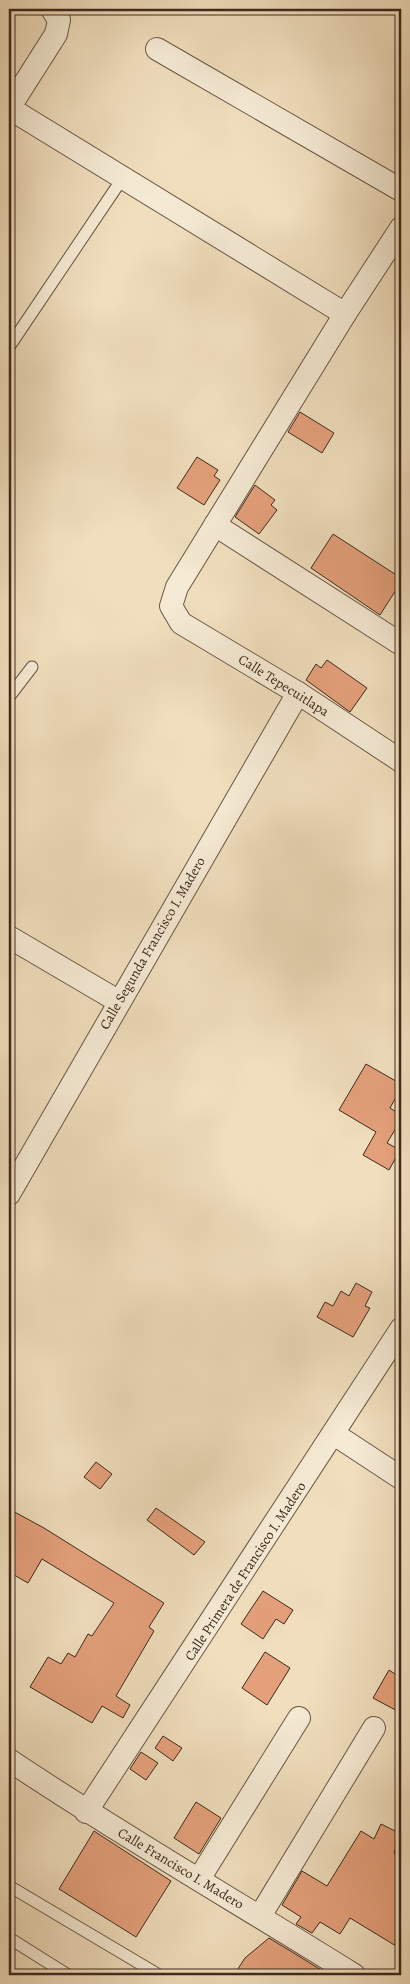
<svg xmlns="http://www.w3.org/2000/svg" width="410" height="1984" font-family="Alegreya,serif">
  <style>
    .building { fill: #e4a07b; stroke: #3e291d }
    .lines { fill: none; stroke-linecap: round; stroke-linejoin: round }
    .service-casing { stroke: #6a5645; stroke-width: 13 }
    .minor-casing { stroke: #6a5645; stroke-width: 24 }
    .service { stroke: #f5ead4; stroke-width: 11 }
    .minor { stroke: #f5ead4; stroke-width: 22 }
    .labels { text-anchor: middle; stroke-width: 4.5; stroke-linejoin: round; paint-order: stroke }
    .street-label { font-size: 14px; fill: #3e291d; stroke: #f5ead4 }
  </style>
  <rect width="100%" height="100%" fill="#f0debd"/>
  <filter id="stains"><feTurbulence type="fractalNoise" baseFrequency=".004" numOctaves="4"/><feColorMatrix values="0 0 0 0 .2 0 0 0 0 .09 0 0 0 0 .02 0 0 0 .5 -.17"/></filter>
  <radialGradient id="worn" r=".72"><stop offset=".6" stop-color="#630" stop-opacity="0"/><stop offset="1" stop-color="#630" stop-opacity=".3"/></radialGradient>
  <!-- building -->
  <g class="building">
    <polygon points="300,412 334,433 322,453 288,432"/>
    <polygon points="197,457 218,470 214,476 220,480 204,505 177,488"/>
    <polygon points="255,485 275,500 271,505 277,510 259,534 235,517"/>
    <polygon points="333,534 401,578 401,582 380,615 311,568"/>
    <polygon points="327,660 367,688 350,712 306,680 316,664 321,668"/>
    <polygon points="366,1064 401,1084 401,1088 390,1108 401,1115 401,1120 387,1143 400,1150 389,1170 363,1155 376,1132 339,1110"/>
    <polygon points="356,1283 372,1292 365,1306 370,1308 353,1337 317,1317 325,1302 333,1306 341,1291 349,1296"/>
    <polygon points="96,1462 112,1474 100,1489 84,1477"/>
    <polygon points="156,1508 205,1542 194,1555 147,1520"/>
    <polygon points="9,1509 44,1528 164,1603 149,1627 154,1631 116,1696 130,1705 123,1718 102,1706 92,1723 30,1687 48,1657 61,1664 68,1653 75,1657 88,1634 92,1636 114,1603 42,1559 28,1583 9,1572"/>
    <polygon points="263,1591 293,1610 284,1624 276,1619 263,1639 241,1624"/>
    <polygon points="265,1652 290,1668 267,1705 242,1688"/>
    <polygon points="389,1670 401,1678 401,1713 373,1698"/>
    <polygon points="163,1736 182,1748 173,1761 155,1748"/>
    <polygon points="141,1752 158,1763 146,1780 130,1769"/>
    <polygon points="196,1802 221,1818 199,1854 174,1838"/>
    <polygon points="381,1824 401,1834 394,1853 401,1857 401,1949 350,1918 340,1934 320,1922 312,1933 296,1924 301,1917 282,1905 302,1871 327,1886 361,1831 374,1839"/>
    <polygon points="94,1831 171,1881 136,1937 59,1889"/>
    <polygon points="269,1938 297,1955 329,1975 234,1975 245,1958"/>
  </g>
  <g class="lines">
    <defs>
      <g id="service">
        <polyline points="9,347 122,179"/>
        <polyline points="9,697 32,667"/>
        <polyline points="9,1886 159,1975"/>
        <polyline points="9,1938 68,1975"/>
      </g>
      <g id="minor">
        <polyline points="157,49 401,190"/>
        <polyline points="9,108 345,314"/>
        <polyline points="9,108 56,34 59,20 52,9"/>
        <polyline points="401,228 345,314 177,587 171,606 181,623 298,693 401,761"/>
        <polyline points="215,525 401,644"/>
        <polyline points="9,937 118,1001"/>
        <polyline points="9,1194 298,693"/>
        <polyline points="334,1434 401,1478"/>
        <path d="M9,1760C121,1835 239,1903 354,1975"/>
        <polyline points="86,1812 401,1329"/>
        <polyline points="199,1879 299,1718"/>
        <polyline points="260,1916 374,1728"/>
      </g>
    </defs>
    <!-- service casing -->
    <use href="#service" class="service-casing"/>
    <!-- minor casing -->
    <use href="#minor" class="minor-casing"/>
    <!-- service -->
    <use href="#service" class="service"/>
    <!-- minor -->
    <use href="#minor" class="minor"/>
  </g>
  <g class="labels">
    <!-- street labels -->
    <g class="street-label">
      <text transform="translate(284 685) rotate(32)" y="5">Calle Tepecuitlapa</text>
      <text transform="translate(152 943) rotate(-60)" y="5">Calle Segunda Francisco I. Madero</text>
      <text transform="translate(245 1571) rotate(-57)" y="5">Calle Primera de Francisco I. Madero</text>
      <text transform="translate(181 1868) rotate(31)" y="5">Calle Francisco I. Madero</text>
    </g>
  </g>
  <!-- margin -->
  <rect width="410" height="1984" fill="none" stroke="#f0debd" stroke-width="30"/>
  <rect x="10" y="10" width="390" height="1964" fill="none" stroke="#3e291d" stroke-width="2.5"/>
  <rect x="15" y="15" width="380" height="1954" fill="none" stroke="#3e291d"/>
  <rect width="100%" height="100%" filter="url(#stains)"/>
  <rect width="100%" height="100%" fill="url(#worn)"/>
</svg>
